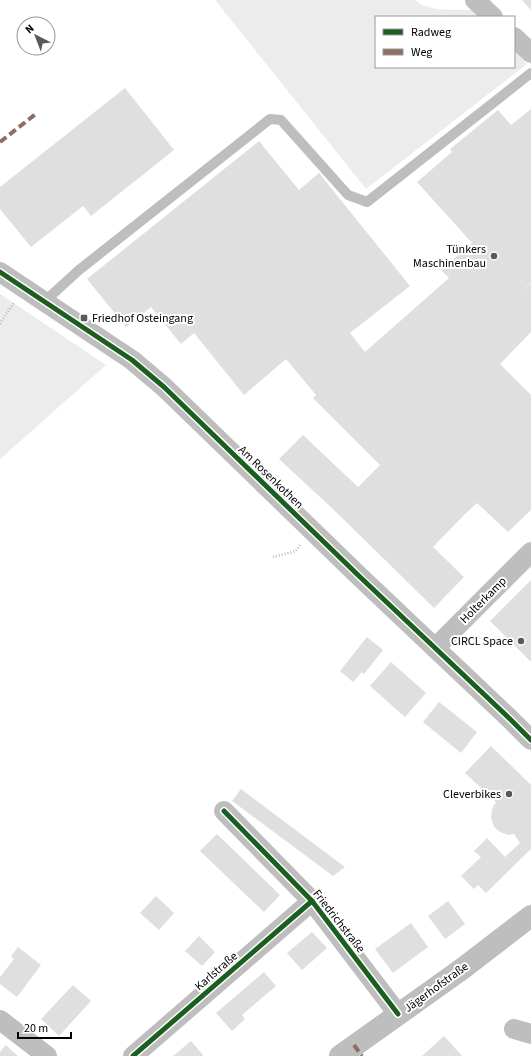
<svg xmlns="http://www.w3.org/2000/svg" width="531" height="1056" font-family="'Source Sans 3',sans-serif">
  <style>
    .green { fill: #ececec }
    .building { fill: #dfdfdf }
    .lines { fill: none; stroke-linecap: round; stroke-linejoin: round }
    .path { stroke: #b9b9b9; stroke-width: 2.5; stroke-dasharray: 1 2; stroke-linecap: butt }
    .service { stroke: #bebebe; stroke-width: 10 }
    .minor { stroke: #bebebe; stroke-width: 20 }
    .tertiary { stroke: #bebebe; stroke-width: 22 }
    .quiet { stroke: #8d6e63; stroke-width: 4; stroke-dasharray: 8 4; stroke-linecap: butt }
    .cycleway-casing { stroke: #fff; stroke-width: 8 }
    .cycleway { stroke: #1b5e20; stroke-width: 5 }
    .poi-dot { fill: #595959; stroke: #fff; stroke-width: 1.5 }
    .labels { text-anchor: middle; stroke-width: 4; stroke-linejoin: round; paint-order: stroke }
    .poi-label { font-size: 12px; fill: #000; stroke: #fff; text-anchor: end }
    .street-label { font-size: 12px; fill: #000; stroke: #fff }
  </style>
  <rect width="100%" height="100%" fill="#fff"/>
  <!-- green -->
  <g class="green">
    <path d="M215,0H415C428,13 458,9 476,10L482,17H376V67H514V50L527,64L366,189Z"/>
    <polygon points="0,294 106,365 0,459"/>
  </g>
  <!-- building -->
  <g class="building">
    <polygon points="522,0 531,0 531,10"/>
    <polygon points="125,88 174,150 91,216 83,206 31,247 0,209 0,187"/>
    <polygon points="531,109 531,283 522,292 531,284 531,332 500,364 531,395 531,510 508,532 477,503 463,516 433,547 464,577 434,608 335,511 279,459 303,435 358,487 380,465 313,398 316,395 286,359 244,395 194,333 181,344 151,307 126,327 87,279 259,141 299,190 319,173 410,286 350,333 365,352 449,278 441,270 472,243 417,182 452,152 450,149 498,110 511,125"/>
    <polygon points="531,580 531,662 490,621"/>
    <polygon points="367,637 383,650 364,674 362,672 353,682 340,671"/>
    <polygon points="391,662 426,693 405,717 370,686"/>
    <polygon points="439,702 477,732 461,753 423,722"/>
    <polygon points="491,746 531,785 531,849 486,893 478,885 474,889 461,876 481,857 474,851 487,838 505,857 520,843 514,834 508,835 500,832 494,827 491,818 492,809 496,802 465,773"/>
    <polygon points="241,789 345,867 333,876 232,801"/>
    <polygon points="217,834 280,895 264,912 200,851"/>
    <polygon points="156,896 174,913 159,930 140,913"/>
    <polygon points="448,901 465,924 445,939 428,916"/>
    <polygon points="411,923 428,947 393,973 375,949"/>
    <polygon points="312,932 327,948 302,970 287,953"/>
    <polygon points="199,936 215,952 202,966 185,951"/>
    <polygon points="18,947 41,965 17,997 0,984 0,977 14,959 11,956"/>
    <polygon points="264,972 276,986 242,1015 245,1019 232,1031 216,1013"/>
    <polygon points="73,985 91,1001 59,1036 41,1019"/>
    <polygon points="444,1036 462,1056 422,1056"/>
    <polygon points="191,1041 203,1055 202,1056 173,1056"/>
    <polygon points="6,1045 12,1051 18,1056 0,1056 0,1052"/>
  </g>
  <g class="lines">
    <!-- path -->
    <g class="path">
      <path d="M0,324C4,316 9,310 14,303"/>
      <polyline points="273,557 296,551 300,545"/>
    </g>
    <!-- service -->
    <polyline class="service" points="45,301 79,270 270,119 281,120 348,195 367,202 531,73"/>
    <!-- minor -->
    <g class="minor">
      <polyline points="475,0 493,17"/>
      <polyline points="514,37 531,53"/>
      <polyline points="0,272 132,360 164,387 359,576 510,719 531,740"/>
      <polyline points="435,648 531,552"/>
      <polyline points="224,811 312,901 398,1014"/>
      <polyline points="0,1020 47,1056"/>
      <polyline points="514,1029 531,1034"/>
      <polyline points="133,1056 312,901"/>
    </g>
    <!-- tertiary -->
    <polyline class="tertiary" points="340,1056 462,969 531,916"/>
    <!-- quiet -->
    <g class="quiet">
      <polyline points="0,142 37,113"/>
      <polyline points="354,1045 362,1056"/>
    </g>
    <defs>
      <g id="cycleway">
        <polyline points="0,272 132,360 164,387 359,576 510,719 531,740"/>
        <polyline points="224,811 312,901 398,1014"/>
        <polyline points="133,1056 312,901"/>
      </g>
    </defs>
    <!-- cycleway casing -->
    <use href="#cycleway" class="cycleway-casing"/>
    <!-- cycleway -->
    <use href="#cycleway" class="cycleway"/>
  </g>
  <!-- markers -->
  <g class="poi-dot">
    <circle cx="494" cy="256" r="4"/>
    <rect x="80" y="314" width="8" height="8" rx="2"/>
    <circle cx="521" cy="641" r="4"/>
    <circle cx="509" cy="794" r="4"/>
  </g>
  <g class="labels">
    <!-- poi labels -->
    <g class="poi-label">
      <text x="486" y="253">Tünkers<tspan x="486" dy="14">Maschinenbau</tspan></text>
      <text x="92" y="322" text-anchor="start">Friedhof Osteingang</text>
      <text x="513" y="645">CIRCL Space</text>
      <text x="501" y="798">Cleverbikes</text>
    </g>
    <!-- street labels -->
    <g class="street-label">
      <text transform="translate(271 477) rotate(44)" y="4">Am Rosenkothen</text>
      <text transform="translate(483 600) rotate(-45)" y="4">Holterkamp</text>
      <text transform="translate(339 921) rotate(52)" y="4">Friedrichstraße</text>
      <text transform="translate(216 971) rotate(-41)" y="4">Karlstraße</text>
      <text transform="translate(436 987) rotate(-36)" y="4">Jägerhofstraße</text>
    </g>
  </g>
  <!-- legend -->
  <rect x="375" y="16" width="140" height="52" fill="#ffffff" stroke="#999999"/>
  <rect x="383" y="29" width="20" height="6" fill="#1b5e20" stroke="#999999"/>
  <text x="411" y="36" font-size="12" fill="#000000">Radweg</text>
  <rect x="383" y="49" width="20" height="6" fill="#8d6e63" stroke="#999999"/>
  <text x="411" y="56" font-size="12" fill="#000000">Weg</text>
  <!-- north arrow -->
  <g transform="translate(36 36) rotate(318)"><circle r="19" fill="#ffffff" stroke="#999999"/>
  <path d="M0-3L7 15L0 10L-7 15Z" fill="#595959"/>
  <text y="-6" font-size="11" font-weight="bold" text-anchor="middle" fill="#000000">N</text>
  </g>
  <!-- scale -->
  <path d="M18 1032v6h53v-6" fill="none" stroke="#000000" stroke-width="2"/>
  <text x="24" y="1032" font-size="12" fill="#000000" stroke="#ffffff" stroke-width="3" paint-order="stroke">20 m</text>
</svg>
